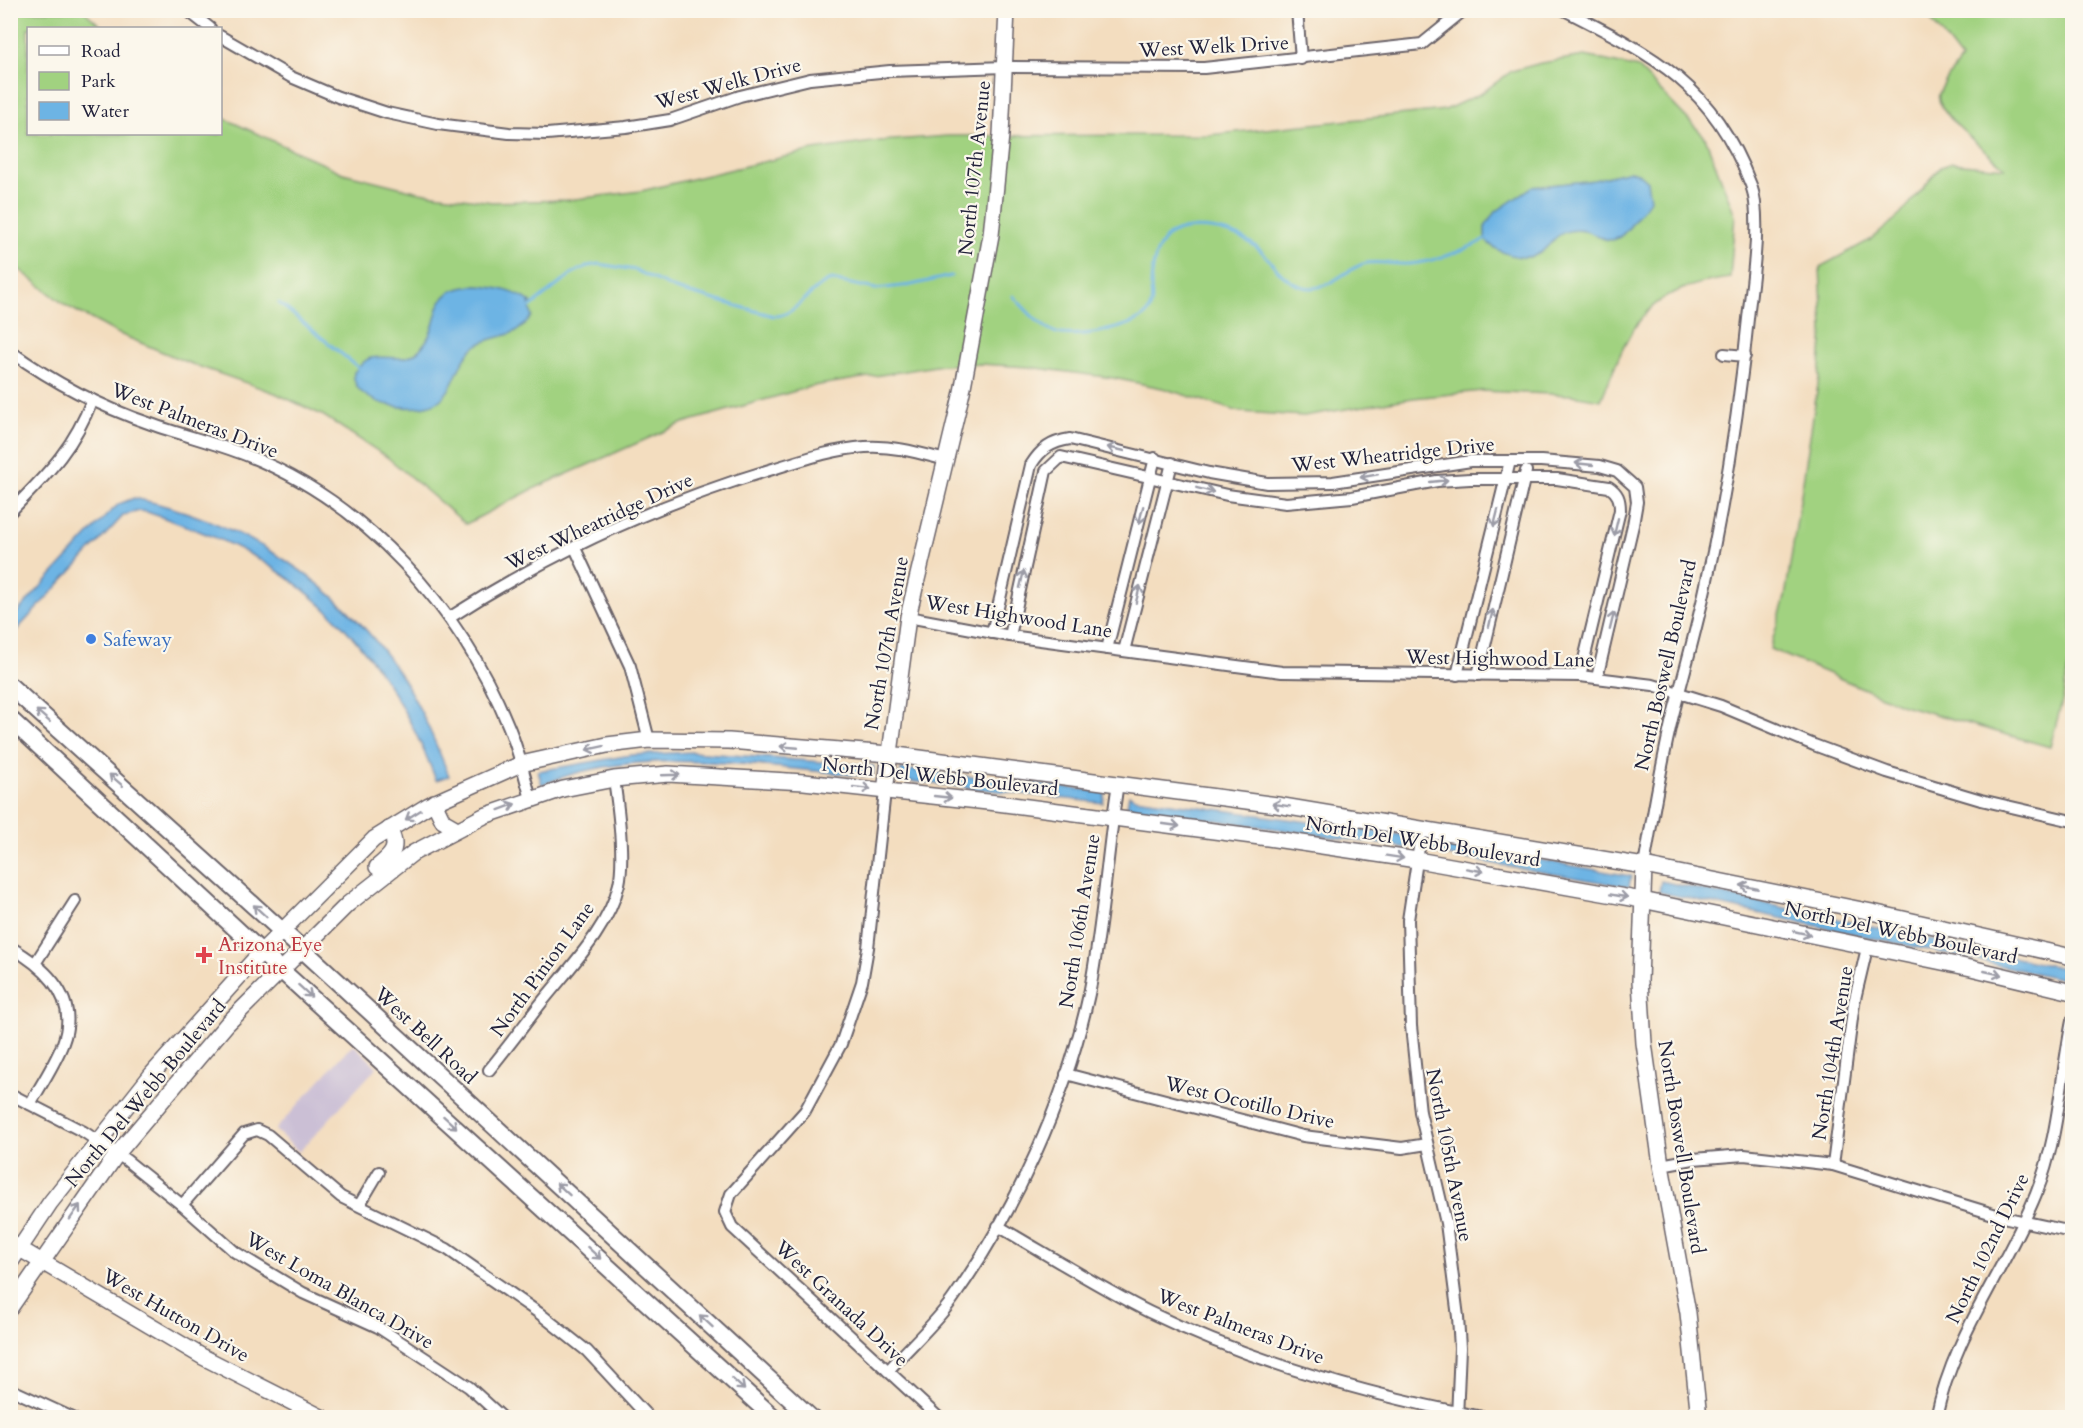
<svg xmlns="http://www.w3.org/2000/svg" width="2083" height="1428" font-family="Cardo,serif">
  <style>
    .industrial { fill: #cbbfd5 }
    .green { fill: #a1d280; stroke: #627a5e; stroke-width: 1.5 }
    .water { fill: #6db4e4; stroke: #486b90; stroke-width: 1.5 }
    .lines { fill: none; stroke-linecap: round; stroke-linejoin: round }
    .stream { stroke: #6db4e4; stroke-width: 3 }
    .street-casing { stroke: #6b6369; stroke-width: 14 }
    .secondary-casing { stroke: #6b6369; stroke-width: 18 }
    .primary-casing { stroke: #6b6369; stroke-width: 20 }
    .street { stroke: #fff; stroke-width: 10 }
    .secondary { stroke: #fff; stroke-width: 15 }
    .primary { stroke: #fff; stroke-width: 16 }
    .oneway { stroke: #9c9ca7 }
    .shop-dot { fill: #3f7fe0; stroke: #fbf7ec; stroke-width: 2 }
    .health-dot { fill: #e0444e; stroke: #fbf7ec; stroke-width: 2 }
    .labels { text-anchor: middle; stroke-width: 4.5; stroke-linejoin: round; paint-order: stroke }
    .street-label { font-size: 20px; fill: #22223b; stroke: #fbf7ec }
    .shop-label { font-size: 20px; fill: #366cbe; stroke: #fbf7ec; text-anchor: start }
    .health-label { font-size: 20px; fill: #be3a42; stroke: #fbf7ec; text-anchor: start }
  </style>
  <rect width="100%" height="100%" fill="#fbf7ec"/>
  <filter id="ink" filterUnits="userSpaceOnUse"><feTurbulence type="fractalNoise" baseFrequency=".0167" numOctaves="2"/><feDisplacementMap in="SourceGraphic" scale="12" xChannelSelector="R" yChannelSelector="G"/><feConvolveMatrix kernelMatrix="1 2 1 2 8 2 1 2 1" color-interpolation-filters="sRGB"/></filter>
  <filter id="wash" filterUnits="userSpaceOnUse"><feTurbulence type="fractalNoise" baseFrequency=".008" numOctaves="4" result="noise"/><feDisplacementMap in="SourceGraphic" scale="24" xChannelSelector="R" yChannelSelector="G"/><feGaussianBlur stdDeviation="1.35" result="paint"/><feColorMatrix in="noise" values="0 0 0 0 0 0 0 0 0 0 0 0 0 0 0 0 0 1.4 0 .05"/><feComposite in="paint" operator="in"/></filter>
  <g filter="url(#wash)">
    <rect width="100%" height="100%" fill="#f3ddbf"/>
    <!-- industrial -->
    <polygon class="industrial" points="353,1044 377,1067 299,1152 275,1130"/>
    <!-- green -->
    <g class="green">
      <path d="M10,11H84L103,28H28V134H220L221,117L343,173L419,192L492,202L568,200L641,191L813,150L880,141L948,136L1209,135L1445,110L1480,94L1512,71L1541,63L1585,56L1638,68L1705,137L1735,215L1730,278C1642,289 1632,325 1601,400L1572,395L1482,391L1413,398L1304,416L1240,412L1162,388L1113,378L1029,367L980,364L942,365L813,386L683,423L533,489L466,524L387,457L324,416L275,393L189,363L117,333L65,305L11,263Z"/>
      <path d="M1924,11H2072V639L2064,694L2050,747L1903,705L1770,649L1785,597L1819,378L1823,330L1820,267L1872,239L1900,215L1941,167L1952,163L2005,168C1992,155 1933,112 1939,94C1943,82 1954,70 1961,59Z"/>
    </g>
    <!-- water -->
    <g class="water">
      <path d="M1630,171L1638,173L1647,181L1650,200C1646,207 1640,212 1636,218C1607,262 1603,225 1569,231C1556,233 1550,246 1540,253C1523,263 1498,253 1485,240V227L1494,213L1532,187L1594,180Z"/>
      <path d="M477,286C496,287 516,291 532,303L529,304L532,316C515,341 495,333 476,346C457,360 457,386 440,400C421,416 349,406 354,372C359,368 363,360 371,358C389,354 405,365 420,349C446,322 423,288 477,286Z"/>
      <path d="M134,498C241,521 338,580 399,673C420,705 435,741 449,776L436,780C398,681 337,598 240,549C210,534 179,523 147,512L140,511L124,515L11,636V619L107,515L119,504Z"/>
      <path d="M692,752L874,766L873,777C773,768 635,743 542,785L538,771L631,755Z"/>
      <polygon points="901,769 1105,792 1103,803 900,780"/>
      <polygon points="1129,795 1135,798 1409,836 1407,848 1127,807"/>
      <polygon points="1433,841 1631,876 1629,887 1431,853"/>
      <polygon points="1661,881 2072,970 2072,981 1659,892"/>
    </g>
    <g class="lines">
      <!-- stream -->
      <g class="stream">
        <path d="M1013,296C1026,309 1037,324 1054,332C1071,340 1138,328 1148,312C1154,304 1151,295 1151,286C1152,263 1158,232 1185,229C1213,226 1244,233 1264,254C1276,267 1283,280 1301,286C1325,295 1342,271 1363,264C1376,260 1394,265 1408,264C1435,262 1461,251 1485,240"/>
        <polyline points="279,303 359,368"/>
        <path d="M530,307L573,273L588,266L599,264L635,270L675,289L774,316C797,316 810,287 831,280L876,289L911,285L951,276"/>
      </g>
    </g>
  </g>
  <g filter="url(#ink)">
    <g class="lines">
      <defs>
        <g id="street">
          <polyline points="187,10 210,28"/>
          <polyline points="1297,10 1301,59"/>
          <path d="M1564,10C1655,56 1712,84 1751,185C1762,215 1753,276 1749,309C1740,403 1726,497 1705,589C1696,631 1684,673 1673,715C1661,764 1653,815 1644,866"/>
          <polyline points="220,36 291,77 338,97 387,113 438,124 509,133 547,134 626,127 670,120 740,96 810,79 890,71 1005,67 1204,68 1422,44 1464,10"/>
          <path d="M10,351C53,382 101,407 151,424C182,435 215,443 246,455C366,502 460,608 508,725C518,748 524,774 531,799"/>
          <polyline points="1724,354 1745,356"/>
          <path d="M10,512C46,475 73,450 92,400"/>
          <polyline points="575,548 630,666 649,740"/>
          <polyline points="908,617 1010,636 1282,672 1580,676 1653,685 1721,706 1814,745 1887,772 1981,800 2072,821"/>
          <path d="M449,618C550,553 661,502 776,468C805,459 835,449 865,447C893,445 919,453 946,460"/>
          <path d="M992,633L1031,465C1041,449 1051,442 1070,439L1209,473L1267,483L1333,482L1471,461H1541L1600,466L1617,471L1635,487L1637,502L1633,525L1597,678"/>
          <path d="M1010,636L1046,471L1061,457L1227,495L1286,503L1352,497L1437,481L1470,479H1557L1609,487C1618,493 1620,499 1620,510L1580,676"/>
          <polyline points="1107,649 1155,458"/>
          <polyline points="1124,651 1172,463"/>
          <polyline points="1457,675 1510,461"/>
          <polyline points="1478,675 1526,471"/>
          <polyline points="885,791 868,948 862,982 841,1044 805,1111 731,1194 725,1212 732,1227 939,1418"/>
          <polyline points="1422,828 1408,920 1411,1026 1420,1112 1446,1223 1458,1317 1460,1348 1457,1418"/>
          <path d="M10,947C45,967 80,998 63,1043C55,1064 41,1085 30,1104"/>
          <polyline points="36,962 75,901"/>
          <path d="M489,1070C507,1048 524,1025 542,1002C570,967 609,928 619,884C625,857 618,806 614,779"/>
          <polyline points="1066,1074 1303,1136 1402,1148 1427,1144"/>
          <polyline points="10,1094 84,1132 126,1160 182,1205 235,1252 303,1293 378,1327 469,1387 503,1418"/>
          <polyline points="1661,1165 1693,1159 1744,1155 1833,1165 2003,1217 2072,1232"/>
          <polyline points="1833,1165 1854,1003 1867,948"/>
          <polyline points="360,1204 379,1172"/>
          <polyline points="182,1205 244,1134 257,1130 268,1135 341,1197 447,1249 539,1313 587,1351 649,1418"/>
          <path d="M998,1226C1048,1255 1097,1286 1149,1312C1254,1363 1372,1396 1487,1418"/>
          <path d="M888,1371C909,1347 934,1325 952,1300C1015,1212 1066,1100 1089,994C1103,925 1107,853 1118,783"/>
          <polyline points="10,1389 73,1418"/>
          <path d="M1936,1418C1953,1335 2005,1271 2036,1194C2059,1138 2060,1080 2072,1021"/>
        </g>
        <g id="secondary">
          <polyline points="885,791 908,617 962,392 991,235 1001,135 1007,10"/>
          <polyline points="434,802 443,821 457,829"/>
          <polyline points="1644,866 1640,981 1644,1043 1661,1165 1688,1313 1699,1418"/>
          <path d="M377,867C392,855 400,848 389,829"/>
          <polyline points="10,1243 203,1357 323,1418"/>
          <polyline points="10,1263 50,1203 152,1074 261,952 374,839 429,805 521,764 607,745 649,740 729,741 889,754 1277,805 1644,866 1872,912 2072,957"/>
          <polyline points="10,1308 117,1154 227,1024 348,904 413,853 484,816 563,789 614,779 668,774 804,782 997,803 1268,838 1417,860 1642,900 1971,968 2072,992"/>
        </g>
        <g id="primary">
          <polyline points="10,686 313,959 811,1418"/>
          <polyline points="10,719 261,952 774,1418"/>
        </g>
      </defs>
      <!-- street casing -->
      <use href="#street" class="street-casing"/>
      <!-- secondary casing -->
      <use href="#secondary" class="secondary-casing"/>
      <!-- primary casing -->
      <use href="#primary" class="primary-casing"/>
      <!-- street -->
      <use href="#street" class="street"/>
      <!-- secondary -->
      <use href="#secondary" class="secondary"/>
      <!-- primary -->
      <use href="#primary" class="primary"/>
    </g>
    <!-- one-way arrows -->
    <defs><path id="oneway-shaft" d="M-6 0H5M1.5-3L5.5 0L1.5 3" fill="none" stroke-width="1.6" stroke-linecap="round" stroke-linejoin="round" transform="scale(1.5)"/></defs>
    <g class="oneway">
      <use href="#oneway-shaft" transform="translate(1116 449) rotate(-167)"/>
      <use href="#oneway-shaft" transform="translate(1584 464) rotate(-174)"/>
      <use href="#oneway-shaft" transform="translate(1369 476) rotate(170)"/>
      <use href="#oneway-shaft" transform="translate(1439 481) rotate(-6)"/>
      <use href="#oneway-shaft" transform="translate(1205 490) rotate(14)"/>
      <use href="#oneway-shaft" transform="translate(1141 515) rotate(104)"/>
      <use href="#oneway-shaft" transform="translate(1496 518) rotate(104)"/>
      <use href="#oneway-shaft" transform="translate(1616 527) rotate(103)"/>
      <use href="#oneway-shaft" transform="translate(1022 579) rotate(-77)"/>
      <use href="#oneway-shaft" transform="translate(1138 594) rotate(-76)"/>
      <use href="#oneway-shaft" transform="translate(1491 618) rotate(-77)"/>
      <use href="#oneway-shaft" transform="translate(1612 621) rotate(-76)"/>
      <use href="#oneway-shaft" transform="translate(43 716) rotate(-139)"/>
      <use href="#oneway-shaft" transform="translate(789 747) rotate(-175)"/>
      <use href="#oneway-shaft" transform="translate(595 748) rotate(168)"/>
      <use href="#oneway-shaft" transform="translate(671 775) rotate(-2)"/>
      <use href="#oneway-shaft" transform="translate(116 780) rotate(-139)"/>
      <use href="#oneway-shaft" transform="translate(862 788) rotate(7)"/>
      <use href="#oneway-shaft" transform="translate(943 797) rotate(6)"/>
      <use href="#oneway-shaft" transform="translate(1281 805) rotate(-171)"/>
      <use href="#oneway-shaft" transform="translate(507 807) rotate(-20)"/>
      <use href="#oneway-shaft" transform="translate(413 815) rotate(148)"/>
      <use href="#oneway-shaft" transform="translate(1171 825) rotate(8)"/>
      <use href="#oneway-shaft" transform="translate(1395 857) rotate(9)"/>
      <use href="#oneway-shaft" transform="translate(1475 870) rotate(10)"/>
      <use href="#oneway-shaft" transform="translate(1749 887) rotate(-168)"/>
      <use href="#oneway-shaft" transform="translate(1619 896) rotate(10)"/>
      <use href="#oneway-shaft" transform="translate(260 911) rotate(-137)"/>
      <use href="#oneway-shaft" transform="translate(1802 933) rotate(13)"/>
      <use href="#oneway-shaft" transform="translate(1993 973) rotate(13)"/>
      <use href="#oneway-shaft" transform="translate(305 991) rotate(42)"/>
      <use href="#oneway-shaft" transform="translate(450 1122) rotate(42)"/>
      <use href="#oneway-shaft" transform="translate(563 1189) rotate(-137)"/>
      <use href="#oneway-shaft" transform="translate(75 1212) rotate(-55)"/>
      <use href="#oneway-shaft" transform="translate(594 1253) rotate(42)"/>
      <use href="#oneway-shaft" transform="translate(706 1321) rotate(-137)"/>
      <use href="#oneway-shaft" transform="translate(738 1384) rotate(42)"/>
    </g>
  </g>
  <!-- markers -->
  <circle class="shop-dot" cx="91" cy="639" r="6"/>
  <path class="health-dot" d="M201 946h6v6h6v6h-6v6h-6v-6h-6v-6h6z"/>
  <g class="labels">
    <!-- street labels -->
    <g class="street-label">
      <text transform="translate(1214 46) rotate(-3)" y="7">West Welk Drive</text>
      <text transform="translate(728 83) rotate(-15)" y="7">West Welk Drive</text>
      <text transform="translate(974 168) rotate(-84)" y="7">North 107th Avenue</text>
      <text transform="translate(195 420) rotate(21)" y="7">West Palmeras Drive</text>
      <text transform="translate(1393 454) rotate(-6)" y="7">West Wheatridge Drive</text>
      <text transform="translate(599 521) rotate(-25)" y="7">West Wheatridge Drive</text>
      <text transform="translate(1019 616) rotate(9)" y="7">West Highwood Lane</text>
      <text transform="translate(886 643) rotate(-80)" y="7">North 107th Avenue</text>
      <text transform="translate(1500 658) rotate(1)" y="7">West Highwood Lane</text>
      <text transform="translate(1665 665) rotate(-77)" y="7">North Boswell Boulevard</text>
      <text transform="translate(940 776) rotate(6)" y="7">North Del Webb Boulevard</text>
      <text transform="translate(1423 841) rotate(9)" y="7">North Del Webb Boulevard</text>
      <text transform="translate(1079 921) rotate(-81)" y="7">North 106th Avenue</text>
      <text transform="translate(1901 932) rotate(12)" y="7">North Del Webb Boulevard</text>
      <text transform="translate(542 969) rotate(-54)" y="7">North Pinion Lane</text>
      <text transform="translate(426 1035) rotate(43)" y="7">West Bell Road</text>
      <text transform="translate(1832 1053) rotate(-81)" y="7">North 104th Avenue</text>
      <text transform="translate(145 1093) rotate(-50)" y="7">North Del Webb Boulevard</text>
      <text transform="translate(1250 1102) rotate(13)" y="7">West Ocotillo Drive</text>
      <text transform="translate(1682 1147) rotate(81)" y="7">North Boswell Boulevard</text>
      <text transform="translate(1450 1155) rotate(79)" y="7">North 105th Avenue</text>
      <text transform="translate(1987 1248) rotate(-64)" y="7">North 102nd Drive</text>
      <text transform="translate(340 1290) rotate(30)" y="7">West Loma Blanca Drive</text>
      <text transform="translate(842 1303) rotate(43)" y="7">West Granada Drive</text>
      <text transform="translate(176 1315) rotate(30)" y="7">West Hutton Drive</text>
      <text transform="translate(1241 1326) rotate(21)" y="7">West Palmeras Drive</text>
    </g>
    <!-- shop labels -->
    <g class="shop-label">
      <text x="103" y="646">Safeway</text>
    </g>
    <!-- health labels -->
    <g class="health-label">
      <text x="218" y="951">Arizona Eye<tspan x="218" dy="23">Institute</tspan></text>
    </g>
  </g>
  <!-- margin -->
  <rect width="2083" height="1428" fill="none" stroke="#fbf7ec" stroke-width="36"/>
  <!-- legend -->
  <rect x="27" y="27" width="195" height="108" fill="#fbf7ec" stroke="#a4a2a5" stroke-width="1.5"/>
  <rect x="39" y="46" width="30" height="9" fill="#ffffff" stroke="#a4a2a5" stroke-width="1.5"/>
  <text x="81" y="57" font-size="18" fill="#22223b">Road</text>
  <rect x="39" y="72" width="30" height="18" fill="#a1d280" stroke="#a4a2a5" stroke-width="1.5"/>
  <text x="81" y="87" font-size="18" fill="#22223b">Park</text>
  <rect x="39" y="102" width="30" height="18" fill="#6db4e4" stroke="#a4a2a5" stroke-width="1.5"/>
  <text x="81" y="117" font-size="18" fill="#22223b">Water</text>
</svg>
